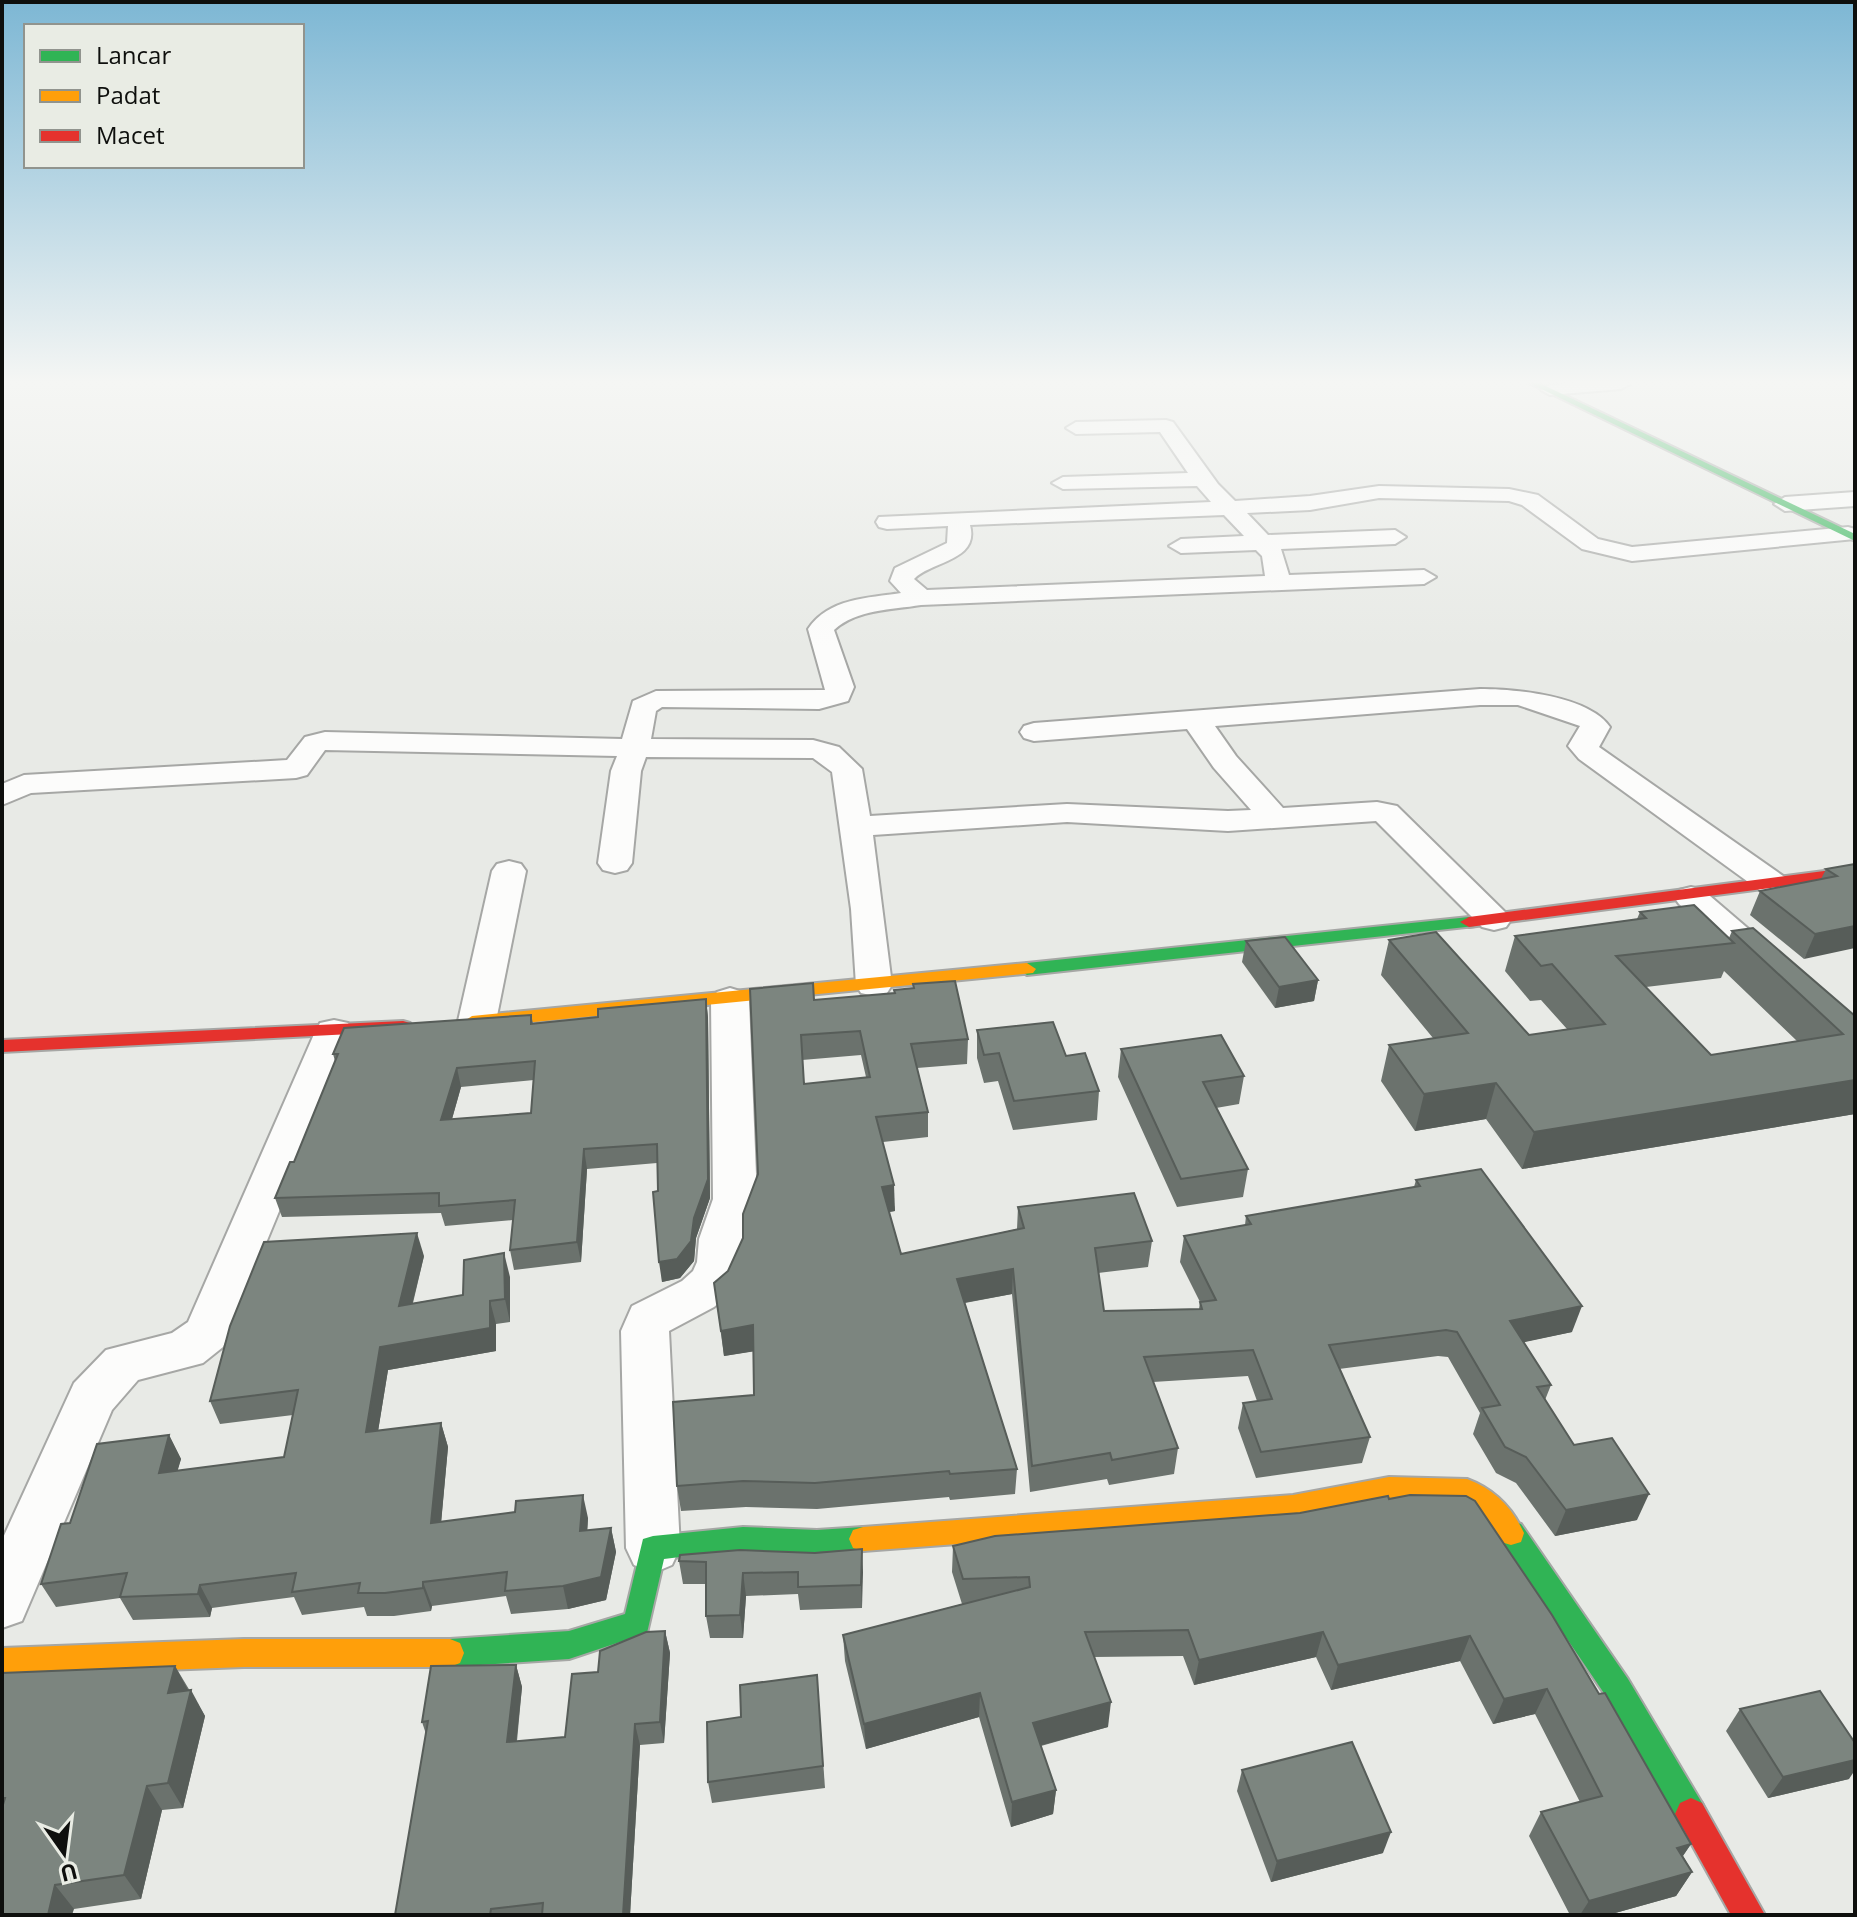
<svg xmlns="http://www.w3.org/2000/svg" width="1857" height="1917" font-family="'Open Sans',sans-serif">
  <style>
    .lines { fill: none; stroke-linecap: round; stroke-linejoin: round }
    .street-casing { stroke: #a6a7a5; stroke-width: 4 }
    .fast-casing { stroke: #a6a7a5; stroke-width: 4 }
    .slow-casing { stroke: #a6a7a5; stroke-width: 4 }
    .jam-casing { stroke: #a6a7a5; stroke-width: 4 }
    .street { fill: #fcfcfb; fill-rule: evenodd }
    .fast { fill: #30b455; fill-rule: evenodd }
    .slow { fill: #ff9f0a; fill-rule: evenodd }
    .jam { fill: #e5322d; fill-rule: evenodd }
    .wall { fill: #6b726d; fill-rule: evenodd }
    .shaded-wall { fill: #575d59 }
    .building { fill: #7c857f; stroke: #575d59; stroke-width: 2; fill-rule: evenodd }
  </style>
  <rect width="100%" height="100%" fill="#e8eae6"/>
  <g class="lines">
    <defs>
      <g id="street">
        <polygon points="1604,380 1626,380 1630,384 1621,389 1550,395 1541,390 1550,385"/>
        <path d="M1166,420L1173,422L1218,484L1235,501L1310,496L1379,486L1509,489L1538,495L1598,539L1632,547L1848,527L1855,529V539L1632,561L1582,549L1522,505L1509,501L1379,498L1310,510L1247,513L1268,535L1395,530L1406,537L1395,544L1281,549L1289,575L1424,570L1436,577L1424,584L921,605C891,610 857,609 834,630L854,687L848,701L819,709L662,707L656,711L651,739L813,740L839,747L862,769L870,816L1067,804L1228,811L1251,810L1214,768L1187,729L1034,741L1024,738L1020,732L1024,726L1034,723L1480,689C1516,689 1589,696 1610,727L1599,747L1786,878L1791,885L1786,892L1774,895L1762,892L1579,759L1568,746L1580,726L1518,705H1480L1215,726L1236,756L1283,808L1377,802L1397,806L1506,913L1511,920L1506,927L1494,930L1482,927L1376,821L1228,831L1067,822L873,835L892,985L887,993L874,996L861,993L856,985L851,909L832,772L813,758L646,757L641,771L632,863L627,870L615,873L603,870L598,863L611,771L617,756L325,750L307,775L296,778L31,793L2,805V784L24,775L287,760L305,737L325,732L622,739L633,701L656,691L825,690L808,629C829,598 868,598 901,593L890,581L895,568L947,543L948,526L887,529L879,527L876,522L879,517L1211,502L1197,486L1063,489L1052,483L1063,477L1188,473L1160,432L1076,434L1066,428L1076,422ZM1224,515L1244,536L1181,539L1169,546L1181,553L1256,550L1262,556L1265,576L927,590L914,579C931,561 980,561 970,525Z"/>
        <polygon points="1855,492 1855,506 1785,511 1774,504 1785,497"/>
        <polygon points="509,861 521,864 526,871 496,1021 490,1030 477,1033 464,1030 458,1021 492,871 497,864"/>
        <polygon points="1691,887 1703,890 1780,956 1785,964 1780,972 1767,975 1754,972 1679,904 1674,897 1679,890"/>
        <polygon points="730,988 743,992 749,1000 757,1199 743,1239 743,1262 728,1295 714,1307 669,1331 680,1548 672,1565 653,1573 634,1565 626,1548 621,1331 632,1306 682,1281 693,1271 697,1262 699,1239 713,1199 711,1000 717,992"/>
        <polygon points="334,1020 348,1023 353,1032 223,1347 203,1363 138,1380 112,1410 22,1621 2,1628 2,1540 74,1383 106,1350 172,1333 188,1322 315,1032 320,1023"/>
      </g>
      <g id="fast">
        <polygon points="1523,380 1533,380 1855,534 1855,541"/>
        <polygon points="1469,917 1475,918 1478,922 1475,926 1027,975 1018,969 1027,963"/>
        <polygon points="1511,1521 1521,1524 1628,1679 1702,1803 1707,1814 1702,1825 1691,1830 1680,1825 1608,1699 1501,1542 1498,1533 1501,1524"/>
        <path d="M743,1527L817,1530L863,1527L873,1530L877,1539L873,1548C834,1562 786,1552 746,1551C719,1551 691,1556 664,1559L647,1633L569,1659L450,1667L440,1663L436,1653L440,1643L450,1639L569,1631L625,1614L643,1539L653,1536Z"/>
      </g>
      <g id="slow">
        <polygon points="1027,963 1036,969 1033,973 472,1028 463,1022 472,1016"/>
        <path d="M1389,1477L1467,1479C1494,1489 1512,1507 1524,1533L1521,1542L1511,1545L1501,1542L1482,1513L1463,1502L1389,1501L1293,1519L863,1551L853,1548L849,1539L853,1530L863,1527L1293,1495Z"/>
        <polygon points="244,1639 450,1639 460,1643 464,1653 460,1663 450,1667 244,1667 2,1676 2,1648"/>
      </g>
      <g id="jam">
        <polygon points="1855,867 1855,877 1469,927 1460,922 1469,917"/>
        <polygon points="403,1021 410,1023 413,1027 410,1031 2,1052 2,1040"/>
        <polygon points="1691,1798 1702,1803 1765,1915 1731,1915 1675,1814 1680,1803"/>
      </g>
    </defs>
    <!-- street casing -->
    <use href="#street" class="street-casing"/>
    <!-- fast casing -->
    <use href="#fast" class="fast-casing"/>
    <!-- slow casing -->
    <use href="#slow" class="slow-casing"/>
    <!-- jam casing -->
    <use href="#jam" class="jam-casing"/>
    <!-- street -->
    <use href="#street" class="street"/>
    <!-- fast -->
    <use href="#fast" class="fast"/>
    <!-- slow -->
    <use href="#slow" class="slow"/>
    <!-- jam -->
    <use href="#jam" class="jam"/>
  </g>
  <!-- wall -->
  <g class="wall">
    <polygon points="1855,864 1804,959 1750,915 1760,891 1821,879 1826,869"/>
    <path d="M1640,912L1729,938L1732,931L1855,1016V1114L1522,1169L1486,1119L1415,1131L1381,1081L1389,1045L1433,1038L1381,975L1389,940L1529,1035L1567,1029L1541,1000L1530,1001L1505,971L1515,936L1637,919ZM1724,971L1797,1041L1711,1055L1646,987L1721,978Z"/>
    <polygon points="1246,941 1318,980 1314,1001 1275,1008 1242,962"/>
    <path d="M913,984L968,1039L967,1064L917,1068L928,1112V1137L883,1142L895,1211L889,1212L901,1254L1017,1229L1018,1207L1152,1241L1148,1267L1098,1273L1104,1311L1199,1309L1200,1302L1180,1262L1184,1236L1245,1225L1246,1216L1414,1187L1416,1180L1572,1332L1523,1342L1551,1385L1545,1400L1574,1445L1637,1520L1555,1536L1516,1483L1496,1473L1473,1434L1480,1413L1448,1357L1438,1356L1339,1369L1370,1437L1362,1463L1256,1478L1238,1428L1243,1403L1257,1401L1248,1376L1153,1382L1178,1448L1174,1474L1109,1485L1107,1479L1030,1492L1012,1294L965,1303L1017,1469L1015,1494L950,1500L949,1497L817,1509L746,1507L681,1511L677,1486L754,1395V1351L724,1356L714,1283L728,1271L743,1238L758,1174L750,989L814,1000L894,993L913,988ZM861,1055L866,1077L804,1084L802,1060Z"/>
    <path d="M706,999L708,1018L710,1198L696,1238L694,1261L680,1278L662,1282L657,1163L587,1169L581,1262L514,1270L510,1250L513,1220L445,1226L441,1213L282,1217L275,1198L294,1162L335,1061L333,1054L531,1015L533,1023L598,1017ZM534,1080L531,1113L452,1119L461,1087Z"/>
    <polygon points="977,1030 1066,1056 1099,1091 1097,1120 1013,1130 998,1081 984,1083 977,1058"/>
    <polygon points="1121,1049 1244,1076 1239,1104 1216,1108 1248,1169 1243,1197 1177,1207 1118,1077"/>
    <polygon points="424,1256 413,1303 463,1295 510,1277 510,1322 496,1324 496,1351 388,1370 378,1431 441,1423 448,1447 441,1522 588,1518 587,1531 611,1528 616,1552 606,1600 568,1609 511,1614 506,1596 432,1606 431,1611 394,1616 367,1616 364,1607 302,1615 294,1597 212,1608 210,1617 133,1620 120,1598 56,1607 41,1584 70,1523 169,1435 181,1459 177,1471 284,1457 293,1415 220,1424 210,1401"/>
    <polygon points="1389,1499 1599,1694 1691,1844 1683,1856 1692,1872 1676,1896 1608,1915 1570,1915 1529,1836 1541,1812 1580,1802 1535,1714 1493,1724 1460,1661 1331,1690 1316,1657 1194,1685 1183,1656 1094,1657 1108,1727 1041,1746 1056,1790 1053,1814 1011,1827 979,1717 866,1749 845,1661 843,1635 962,1604 952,1572 953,1546 1300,1513"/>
    <polygon points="862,1549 862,1608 800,1610 798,1594 746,1596 743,1638 710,1638 706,1616 706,1584 683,1584 679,1561"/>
    <polygon points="665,1631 670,1653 664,1743 640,1745 630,1915 395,1915 426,1734 422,1722 516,1665 522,1687 517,1741 565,1737 598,1672"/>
    <polygon points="175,1666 205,1716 183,1808 162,1810 141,1899 74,1909 2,1915 2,1673"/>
    <polygon points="817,1675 825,1788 712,1803 708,1782 741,1717"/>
    <polygon points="1740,1709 1849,1779 1768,1798 1726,1731"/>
    <polygon points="1242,1770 1383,1853 1271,1882 1237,1791"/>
  </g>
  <!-- shaded-wall -->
  <g class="shaded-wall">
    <polygon points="1855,926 1855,948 1804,959 1815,934"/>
    <polygon points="1318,980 1314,1001 1275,1008 1279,987"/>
    <polygon points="706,999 708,1018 710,1198 696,1238 694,1261 680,1278 662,1282 659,1262"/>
    <polygon points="457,1068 461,1087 446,1140 441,1120"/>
    <polygon points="1855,1080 1855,1114 1522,1169 1534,1132"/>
    <polygon points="1496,1083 1486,1119 1415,1131 1424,1094"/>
    <polygon points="584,1149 587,1169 581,1262 577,1242"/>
    <polygon points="894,1185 895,1211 882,1213 882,1187"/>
    <polygon points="417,1233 424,1256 406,1329 399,1306"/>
    <polygon points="504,1253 510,1277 510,1322 505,1299"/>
    <polygon points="1013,1269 1012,1294 957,1304 957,1279"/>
    <polygon points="490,1301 496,1324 496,1351 388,1370 374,1456 366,1432 380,1347"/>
    <polygon points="1582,1306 1572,1332 1501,1347 1510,1321"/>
    <polygon points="753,1325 756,1351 724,1356 721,1331"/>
    <polygon points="441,1423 448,1447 439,1546 431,1523"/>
    <polygon points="169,1435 181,1459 170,1497 159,1473"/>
    <polygon points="1649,1494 1637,1520 1555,1536 1566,1510"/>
    <polygon points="583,1495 588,1518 586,1554 580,1531"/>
    <polygon points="611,1528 616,1552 606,1600 568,1609 563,1586"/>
    <polygon points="862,1549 863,1572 862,1608 861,1585"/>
    <polygon points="743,1573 746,1596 743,1638 740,1615"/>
    <polygon points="423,1582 432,1606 431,1611 423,1588"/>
    <polygon points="200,1585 212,1608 210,1617 198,1594"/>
    <polygon points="665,1631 670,1653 664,1743 660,1722"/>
    <polygon points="1323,1632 1316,1657 1194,1685 1199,1660"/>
    <polygon points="1470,1636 1460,1661 1331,1690 1338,1665"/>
    <polygon points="516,1665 522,1687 514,1763 507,1742"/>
    <polygon points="175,1666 189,1692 168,1693"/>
    <polygon points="1547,1689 1535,1714 1493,1724 1504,1699"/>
    <polygon points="191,1690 205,1716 183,1808 168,1783"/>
    <polygon points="980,1693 979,1717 866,1749 864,1724"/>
    <polygon points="1111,1702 1108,1727 1031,1748 1033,1723"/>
    <polygon points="635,1724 640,1745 630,1915 623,1915"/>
    <polygon points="1855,1760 1855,1770 1849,1779 1768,1798 1783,1777"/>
    <polygon points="147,1786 162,1810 141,1899 124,1875"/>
    <polygon points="1056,1790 1053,1814 1011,1827 1012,1802"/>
    <polygon points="1391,1832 1383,1853 1271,1882 1277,1861"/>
    <polygon points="1691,1844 1675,1867 1677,1848"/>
    <polygon points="1692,1872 1676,1896 1608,1915 1580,1915 1589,1901"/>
    <polygon points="55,1885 74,1909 72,1915 48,1915"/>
  </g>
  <!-- building -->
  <g class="building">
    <polygon points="1855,864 1855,926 1815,934 1760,891 1837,876 1826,869"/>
    <polygon points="1694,905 1734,943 1616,956 1711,1055 1843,1034 1732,931 1753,928 1855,1016 1855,1080 1534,1132 1496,1083 1424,1094 1389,1045 1468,1033 1389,940 1436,932 1529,1035 1605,1024 1552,964 1541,966 1515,936 1646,918 1640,912"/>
    <polygon points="1285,937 1318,980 1279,987 1246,941"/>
    <path d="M955,981L968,1039L911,1044L928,1112L876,1117L894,1185L882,1187L901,1254L1024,1228L1018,1207L1134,1193L1152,1241L1095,1248L1104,1311L1202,1309L1200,1302L1216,1300L1184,1236L1251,1224L1246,1216L1420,1186L1416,1180L1481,1169L1582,1306L1510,1321L1551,1385L1537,1387L1574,1445L1612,1438L1649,1494L1566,1510L1526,1457L1505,1447L1482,1408L1500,1405L1457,1332L1446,1330L1329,1345L1370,1437L1261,1452L1243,1403L1272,1399L1253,1350L1144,1357L1178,1448L1112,1460L1110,1453L1032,1466L1013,1269L957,1279L1017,1469L950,1474L949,1471L815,1483L743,1481L677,1486L673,1402L754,1395L753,1325L721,1331L714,1283L728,1271L743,1238V1214L758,1174L750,989L813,983L814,1000L895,993L894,990L914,988L913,984ZM860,1031L870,1077L804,1084L801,1035Z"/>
    <path d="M706,999L708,1179L694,1218L691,1241L677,1259L659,1262L653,1192L658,1191L657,1144L584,1149L577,1242L510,1250L515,1200L439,1206V1193L275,1198L290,1162H294L338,1054H333L344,1028L531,1015V1024L598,1017V1009ZM535,1061L531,1113L441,1120L457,1068Z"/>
    <polygon points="1053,1022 1066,1056 1085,1053 1099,1091 1014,1101 999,1053 984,1055 977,1030"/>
    <polygon points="1221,1035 1244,1076 1203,1082 1248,1169 1181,1179 1121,1049"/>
    <polygon points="417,1233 399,1306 463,1295 464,1260 504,1253 505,1299 490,1301 490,1328 380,1347 366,1432 441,1423 431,1523 515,1512 516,1501 583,1495 580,1531 611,1528 601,1577 563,1586 505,1591 507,1572 423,1582 423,1588 385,1593 358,1593 360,1583 292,1592 296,1573 200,1585 198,1594 120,1597 127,1573 41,1584 61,1524 70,1523 97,1444 169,1435 159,1473 284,1457 298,1390 210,1401 230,1326 264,1242"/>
    <polygon points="1410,1495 1466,1496 1475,1501 1552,1615 1599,1694 1605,1693 1691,1844 1677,1848 1692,1872 1589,1901 1541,1812 1602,1796 1547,1689 1504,1699 1470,1636 1338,1665 1323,1632 1199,1660 1188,1630 1085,1632 1111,1702 1033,1723 1056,1790 1012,1802 980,1693 864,1724 843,1635 1030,1587 1029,1577 963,1579 953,1546 995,1536 1300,1513 1388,1496 1389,1499"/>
    <polygon points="862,1549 861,1585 798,1587 798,1572 743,1573 740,1615 706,1616 706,1562 679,1561 680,1555 740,1550 815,1553"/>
    <polygon points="665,1631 660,1722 635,1724 623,1915 542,1915 543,1903 491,1909 490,1915 395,1915 428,1721 422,1722 431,1666 516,1665 507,1742 565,1737 572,1674 598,1672 600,1651 646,1632"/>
    <polygon points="175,1666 168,1693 191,1690 168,1783 147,1786 124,1875 55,1885 48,1915 2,1915 2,1808 5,1798 2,1798 2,1673"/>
    <polygon points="817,1675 823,1766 708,1782 707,1722 741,1717 740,1685"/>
    <polygon points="1820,1691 1855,1743 1855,1760 1783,1777 1740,1709"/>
    <polygon points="1352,1742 1391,1832 1277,1861 1242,1770"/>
  </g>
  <!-- sky -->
  <linearGradient id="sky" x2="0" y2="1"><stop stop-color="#7db7d4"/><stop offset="0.59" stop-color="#f5f6f4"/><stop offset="1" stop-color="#f5f6f4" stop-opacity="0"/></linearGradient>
  <rect width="1857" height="648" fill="url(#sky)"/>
  <!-- border -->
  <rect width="1857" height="1917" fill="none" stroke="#0e0f0d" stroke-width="8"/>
  <!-- legend -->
  <rect x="24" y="24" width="280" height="144" fill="#e9ece4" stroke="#91948e" stroke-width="2"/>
  <rect x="40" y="50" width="40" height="12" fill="#30b455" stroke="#91948e" stroke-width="2"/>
  <text x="96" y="64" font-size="24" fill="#0e0f0d">Lancar</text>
  <rect x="40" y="90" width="40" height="12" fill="#ff9f0a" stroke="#91948e" stroke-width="2"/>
  <text x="96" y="104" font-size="24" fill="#0e0f0d">Padat</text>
  <rect x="40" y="130" width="40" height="12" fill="#e5322d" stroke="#91948e" stroke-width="2"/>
  <text x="96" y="144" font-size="24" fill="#0e0f0d">Macet</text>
  <!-- north arrow -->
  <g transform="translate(64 1853) rotate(166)" stroke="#e9ece4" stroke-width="6" paint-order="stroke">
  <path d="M0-6L14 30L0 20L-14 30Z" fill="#0e0f0d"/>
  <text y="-12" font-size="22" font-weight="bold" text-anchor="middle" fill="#0e0f0d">U</text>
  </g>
</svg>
